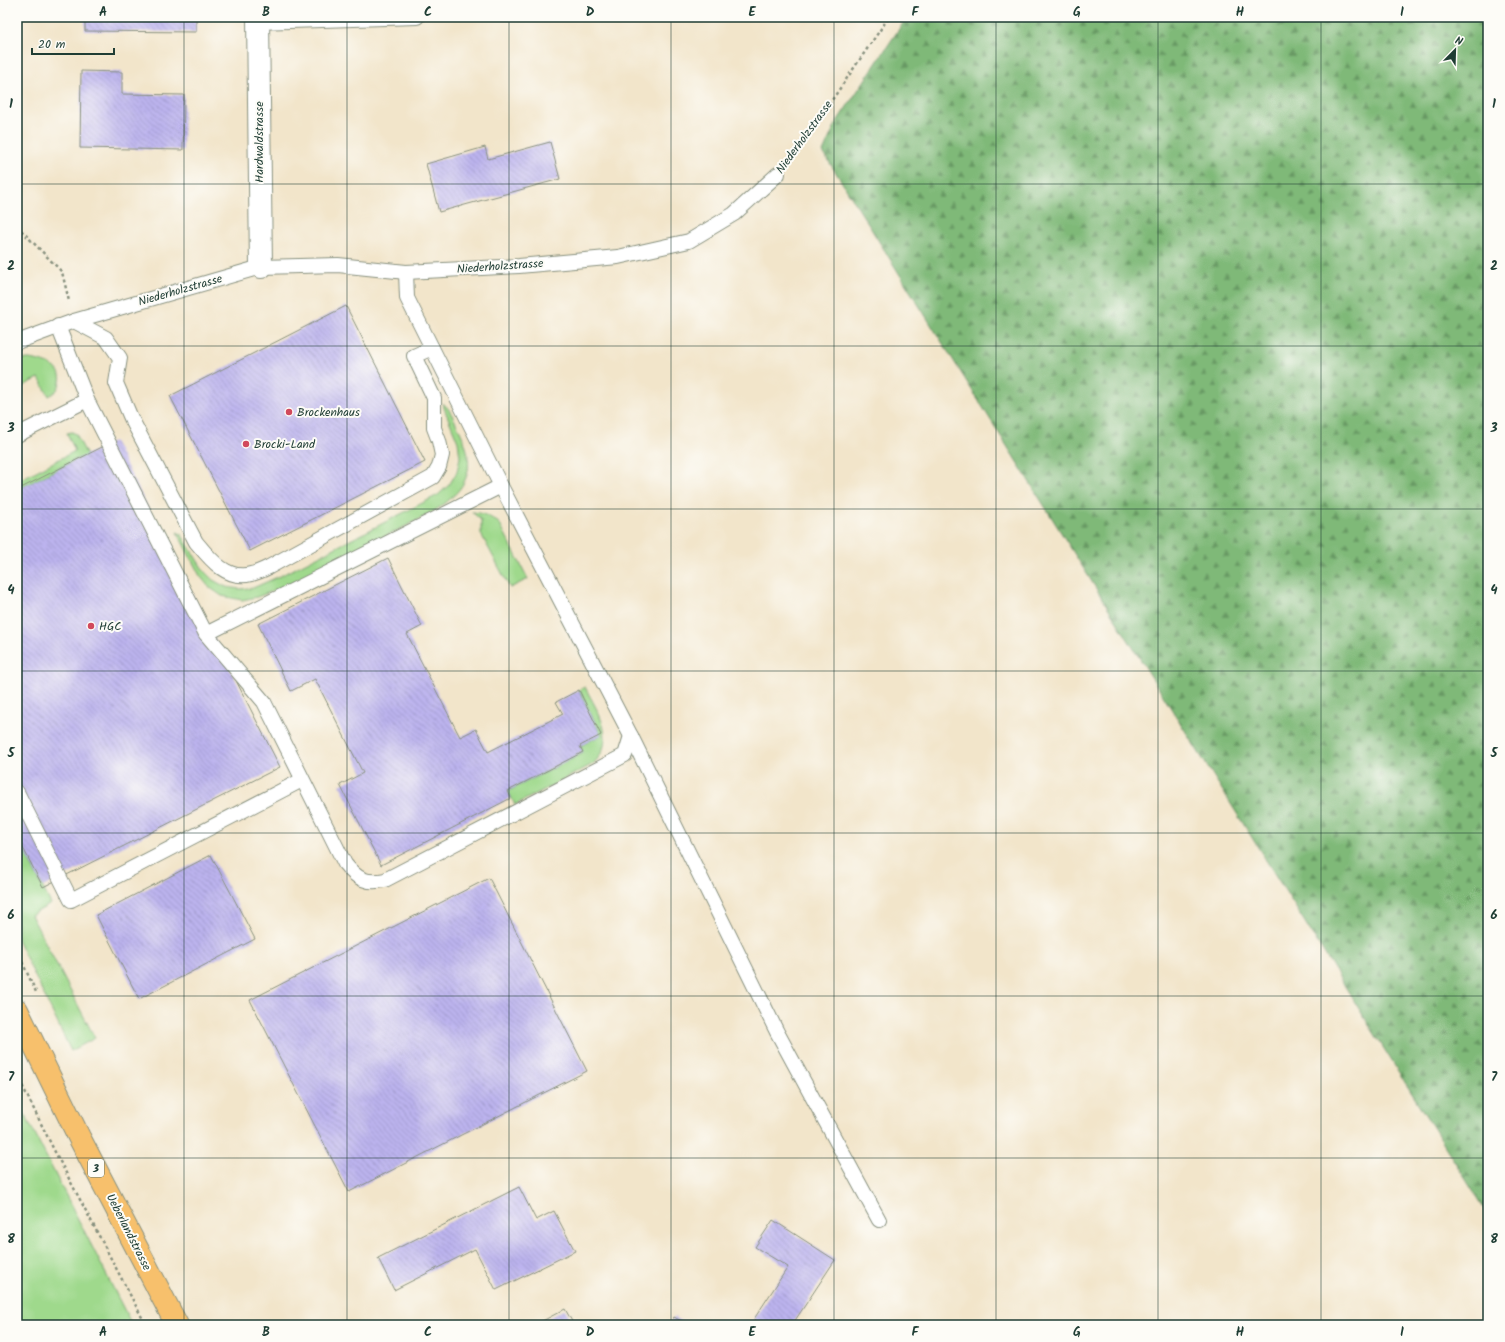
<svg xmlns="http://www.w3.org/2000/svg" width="1505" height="1342" font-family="Kalam,sans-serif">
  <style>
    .grass { fill: #9fd98c; stroke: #5f8b60 }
    .forest { fill: url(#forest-firs); stroke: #4f7b56 }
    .building { fill: url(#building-back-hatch) }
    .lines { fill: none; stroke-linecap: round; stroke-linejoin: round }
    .service-casing { stroke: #88917f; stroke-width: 16 }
    .minor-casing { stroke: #88917f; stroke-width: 24 }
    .primary-casing { stroke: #88917f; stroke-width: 24 }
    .path { stroke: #88917f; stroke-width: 2.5; stroke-dasharray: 3 3; stroke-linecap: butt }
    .service { stroke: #fff; stroke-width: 14 }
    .minor { stroke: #fff; stroke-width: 22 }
    .primary { stroke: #f7c06c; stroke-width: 22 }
    .grid { fill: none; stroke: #1f3d34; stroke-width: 1; stroke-opacity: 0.55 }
    .poi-dot { fill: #d1495b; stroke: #fdfcf7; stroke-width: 1.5 }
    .labels { text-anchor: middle; stroke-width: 4; stroke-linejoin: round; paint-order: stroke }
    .shield { fill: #fdfcf7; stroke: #62766e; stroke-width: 1 }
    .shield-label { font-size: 11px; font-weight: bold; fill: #1f3d34 }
    .street-label { font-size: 12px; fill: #1f3d34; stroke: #fdfcf7 }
    .poi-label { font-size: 12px; fill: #1f3d34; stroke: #fdfcf7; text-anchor: start }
    .neatline { fill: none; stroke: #1f3d34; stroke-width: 1.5 }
    .grid-label { font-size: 13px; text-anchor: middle; font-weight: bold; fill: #1f3d34 }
  </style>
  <defs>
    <pattern id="forest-firs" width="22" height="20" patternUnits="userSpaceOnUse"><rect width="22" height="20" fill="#7fb978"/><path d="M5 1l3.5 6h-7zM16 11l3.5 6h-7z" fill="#679863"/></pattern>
    <pattern id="building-back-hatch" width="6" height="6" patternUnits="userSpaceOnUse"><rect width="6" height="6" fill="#bcb3ee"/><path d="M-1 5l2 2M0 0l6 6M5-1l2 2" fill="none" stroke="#9893c2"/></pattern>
  </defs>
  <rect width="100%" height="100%" fill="#fdfcf7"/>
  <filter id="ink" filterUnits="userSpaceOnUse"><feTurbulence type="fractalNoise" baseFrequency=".025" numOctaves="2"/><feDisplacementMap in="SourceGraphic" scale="8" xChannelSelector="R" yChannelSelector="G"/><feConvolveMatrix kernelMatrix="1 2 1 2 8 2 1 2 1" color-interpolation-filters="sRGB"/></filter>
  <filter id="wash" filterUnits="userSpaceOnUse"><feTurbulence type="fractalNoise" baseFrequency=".012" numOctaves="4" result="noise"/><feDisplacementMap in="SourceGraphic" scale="16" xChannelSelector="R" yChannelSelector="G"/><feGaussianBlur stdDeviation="0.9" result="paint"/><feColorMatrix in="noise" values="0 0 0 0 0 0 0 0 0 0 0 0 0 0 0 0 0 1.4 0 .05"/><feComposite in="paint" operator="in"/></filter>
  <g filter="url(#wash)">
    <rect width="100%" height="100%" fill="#f2e5ca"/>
    <!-- grass -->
    <g class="grass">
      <path d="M29,359C41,361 64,365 60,382C59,389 55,393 49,396L39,378L17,389V360Z"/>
      <path d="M443,403C451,410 454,420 459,429C480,472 465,492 428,515L286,586L257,597L242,600L222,596L209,587L200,576L177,532L181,534L204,571L213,580L226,587L240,589L253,588L280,576L438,495L449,485L457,472L460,457L458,442L444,408Z"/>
      <polygon points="72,432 76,434 106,493 102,503 79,458 17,490 17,481 75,451 67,433"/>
      <path d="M472,512C484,513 491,517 500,524L528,579L510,588L481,534V520Z"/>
      <path d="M585,687C598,712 618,740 593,764L515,805L508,791L583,753L580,746L601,735L579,690Z"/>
      <polygon points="17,836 51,904 31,915 95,1038 71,1051 17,939"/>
      <polygon points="17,1099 132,1325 17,1325"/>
    </g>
    <!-- forest -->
    <polygon class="forest" points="907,17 1488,17 1488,1215 823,152 836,123"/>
    <g id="blocks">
      <!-- building -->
      <g class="building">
        <polygon points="85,17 196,17 196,32 85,31"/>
        <polygon points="81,71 122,72 122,94 184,95 183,150 80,148"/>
        <polygon points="550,142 560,179 439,212 426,164 485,147 488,159"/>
        <polygon points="346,306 425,462 250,551 170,396"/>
        <polygon points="114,441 280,767 43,887 17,836 17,490"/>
        <polygon points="388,558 422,626 407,634 460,737 476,729 488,752 563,714 556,702 579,690 601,735 580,746 583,752 508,791 511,798 381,865 340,785 363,773 315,679 291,691 258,624"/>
        <polygon points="211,855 255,939 139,999 96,915"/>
        <polygon points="489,878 587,1071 349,1192 250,1000"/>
        <polygon points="519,1187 536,1220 554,1211 575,1251 496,1290 475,1249 394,1290 378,1258"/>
        <polygon points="773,1220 835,1260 792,1325 764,1325 754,1319 788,1267 755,1247"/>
        <polygon points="565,1309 574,1325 535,1325"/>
        <polygon points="674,1317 689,1325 669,1325"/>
      </g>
    </g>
  </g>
  <g filter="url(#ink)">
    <use href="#blocks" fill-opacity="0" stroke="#88917f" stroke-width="1"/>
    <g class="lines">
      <defs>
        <g id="service">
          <polyline points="258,22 417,17"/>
          <polyline points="406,272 407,298 501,486 631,736 777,1032 879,1220"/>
          <path d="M74,321L106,338L120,358L116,383L131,418L196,542C210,559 227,581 251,574C257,573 263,570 269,567L433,477L439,467L442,455L439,441L434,428V398L414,356L432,348"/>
          <path d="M58,326L87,400L206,634L264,702L345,864C357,879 366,884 385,880L625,755L631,736"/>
          <polyline points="17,342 74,321 261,267 338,265 406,272 519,266 618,257 689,241 734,214 778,174"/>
          <polyline points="17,435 87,400"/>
          <polyline points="206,634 501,486"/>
          <polyline points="17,792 71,900 302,780"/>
        </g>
        <polyline id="minor" points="258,17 261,267"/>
        <polyline id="primary" points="17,1010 79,1137 177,1325"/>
      </defs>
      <!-- service casing -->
      <use href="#service" class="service-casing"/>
      <!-- minor casing -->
      <use href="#minor" class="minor-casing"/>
      <!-- primary casing -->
      <use href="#primary" class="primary-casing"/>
      <!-- path -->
      <g class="path">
        <polyline points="17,25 19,17"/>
        <polyline points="790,158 823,113 889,17"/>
        <polyline points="17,226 62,272 69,301"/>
        <polyline points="17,951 36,992"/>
        <polyline points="17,1075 56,1154 146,1325"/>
      </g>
      <!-- service -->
      <use href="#service" class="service"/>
      <!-- minor -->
      <use href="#minor" class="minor"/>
      <!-- primary -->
      <use href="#primary" class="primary"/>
    </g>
  </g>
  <!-- grid -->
  <path class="grid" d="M184,17V1325M347,17V1325M509,17V1325M671,17V1325M834,17V1325M996,17V1325M1158,17V1325M1321,17V1325M17,184H1488M17,346H1488M17,509H1488M17,671H1488M17,833H1488M17,996H1488M17,1158H1488"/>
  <!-- markers -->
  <g class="poi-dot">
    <circle cx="289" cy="412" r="4"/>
    <circle cx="246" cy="444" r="4"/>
    <circle cx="91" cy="626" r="4"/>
  </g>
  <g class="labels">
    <!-- shield labels -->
    <rect class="shield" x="88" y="1159" width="16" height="18" rx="3"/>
    <g class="shield-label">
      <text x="96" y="1172">3</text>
    </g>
    <!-- street labels -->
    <g class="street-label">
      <text transform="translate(804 137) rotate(-54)" y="4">Niederholzstrasse</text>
      <text transform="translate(259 142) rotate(-90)" y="4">Hardwaldstrasse</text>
      <text transform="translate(500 266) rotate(-4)" y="4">Niederholzstrasse</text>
      <text transform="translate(180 290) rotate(-16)" y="4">Niederholzstrasse</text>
      <text transform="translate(129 1232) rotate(63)" y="4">Ueberlandstrasse</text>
    </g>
    <!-- poi labels -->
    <g class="poi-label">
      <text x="297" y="416">Brockenhaus</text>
      <text x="254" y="448">Brocki-Land</text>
      <text x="99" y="630">HGC</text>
    </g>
  </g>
  <!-- margin -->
  <rect width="1505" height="1342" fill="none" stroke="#fdfcf7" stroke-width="44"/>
  <!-- north arrow -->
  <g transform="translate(1455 50) rotate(23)" stroke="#fdfcf7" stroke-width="3" paint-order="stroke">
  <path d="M0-3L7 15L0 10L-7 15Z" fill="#1f3d34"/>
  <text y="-6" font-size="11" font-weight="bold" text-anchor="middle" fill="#1f3d34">N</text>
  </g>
  <!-- scale -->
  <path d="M32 48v6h82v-6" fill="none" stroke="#1f3d34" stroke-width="2"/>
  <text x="38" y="48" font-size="12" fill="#1f3d34" stroke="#fdfcf7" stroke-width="3" paint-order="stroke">20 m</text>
  <rect x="22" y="22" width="1461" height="1298" class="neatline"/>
  <g class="grid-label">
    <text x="103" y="16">A</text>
    <text x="266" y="16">B</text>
    <text x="428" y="16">C</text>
    <text x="590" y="16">D</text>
    <text x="752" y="16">E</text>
    <text x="915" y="16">F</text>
    <text x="1077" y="16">G</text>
    <text x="1240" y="16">H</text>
    <text x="1402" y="16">I</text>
    <text x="11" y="108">1</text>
    <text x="1494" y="108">1</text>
    <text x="11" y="270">2</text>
    <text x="1494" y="270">2</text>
    <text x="11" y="432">3</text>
    <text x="1494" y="432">3</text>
    <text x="11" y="594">4</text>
    <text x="1494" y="594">4</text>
    <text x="11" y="757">5</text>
    <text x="1494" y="757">5</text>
    <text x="11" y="919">6</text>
    <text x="1494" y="919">6</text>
    <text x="11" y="1081">7</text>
    <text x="1494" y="1081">7</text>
    <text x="11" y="1243">8</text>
    <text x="1494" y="1243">8</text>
    <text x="103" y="1336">A</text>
    <text x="266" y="1336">B</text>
    <text x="428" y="1336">C</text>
    <text x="590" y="1336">D</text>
    <text x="752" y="1336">E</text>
    <text x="915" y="1336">F</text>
    <text x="1077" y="1336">G</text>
    <text x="1240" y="1336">H</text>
    <text x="1402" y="1336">I</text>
  </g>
</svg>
